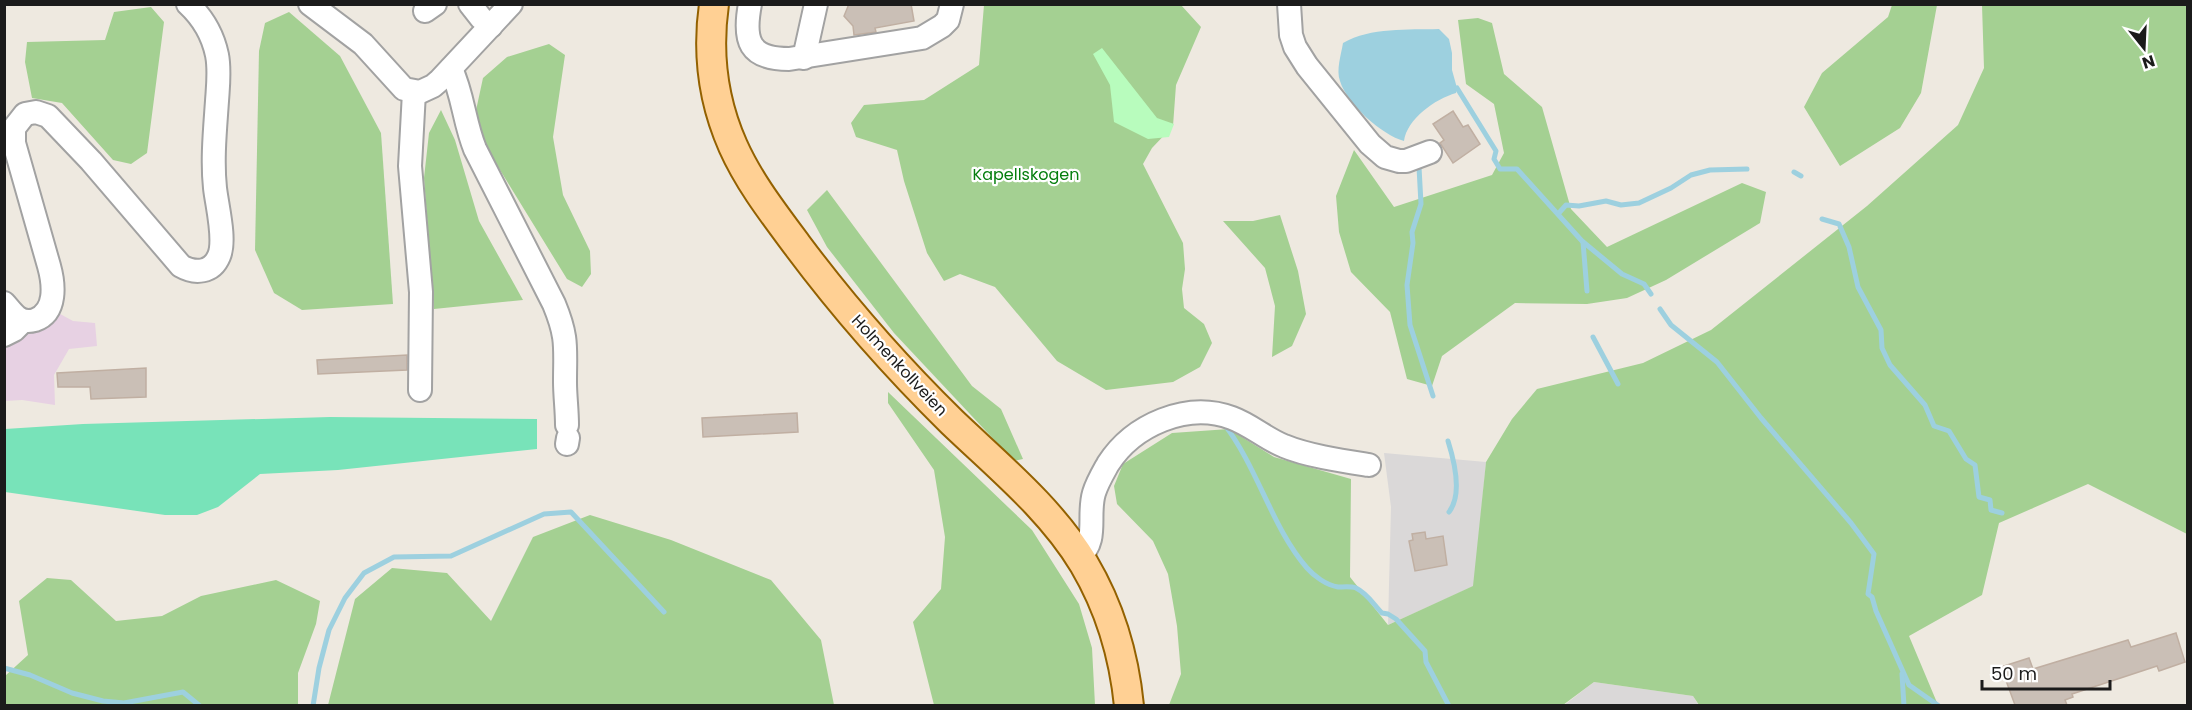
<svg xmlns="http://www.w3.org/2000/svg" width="2192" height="710" font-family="Poppins,sans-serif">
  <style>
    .residential { fill: #dad8d8 }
    .industrial { fill: #e7d1e3 }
    .forest { fill: #a4d092 }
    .park { fill: #b8fcbd }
    .pitch { fill: #78e3b9 }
    .water { fill: #9dd0df }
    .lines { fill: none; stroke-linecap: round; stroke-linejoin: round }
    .stream { stroke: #9dd0df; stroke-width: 5 }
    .building { fill: #cabfb6; stroke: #c0afa2; stroke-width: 1.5 }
    .minor-casing { stroke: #a2a2a2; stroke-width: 26 }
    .major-casing { stroke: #936100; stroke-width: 32 }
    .minor { stroke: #fff; stroke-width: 22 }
    .major { stroke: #ffd094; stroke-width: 28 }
    .labels { text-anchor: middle; stroke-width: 4.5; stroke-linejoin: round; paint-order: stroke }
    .park-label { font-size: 16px; fill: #057e0e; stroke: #fff }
    .street-label { font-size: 16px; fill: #1b1b1b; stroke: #fff }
  </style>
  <rect width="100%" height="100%" fill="#eee9e0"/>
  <!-- residential -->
  <g class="residential">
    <polygon points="1384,453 1486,462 1474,586 1388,625 1391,507"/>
    <polygon points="1594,682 1693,696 1699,706 1563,706"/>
  </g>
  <!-- industrial -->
  <polygon class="industrial" points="4,290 21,316 51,309 73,321 95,323 97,346 69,349 54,375 55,405 22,400 5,401"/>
  <!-- forest -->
  <g class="forest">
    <polygon points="984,5 1181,5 1201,27 1176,85 1173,126 1152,148 1143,164 1183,243 1185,269 1182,289 1184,308 1204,324 1212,343 1200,367 1173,382 1106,390 1057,361 995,287 960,274 944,281 927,253 904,181 897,150 856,137 851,123 864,105 924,100 979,65"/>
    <polygon points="1892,5 1937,5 1921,93 1900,128 1840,166 1804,107 1822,73 1888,17"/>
    <polygon points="1982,5 2187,5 2187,534 2088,484 1999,523 1982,595 1909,636 1938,705 1699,705 1693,696 1594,682 1563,705 1169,705 1181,674 1177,626 1168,574 1153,541 1117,504 1114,486 1123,464 1172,433 1229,429 1274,457 1351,479 1350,577 1388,625 1473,586 1486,462 1512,419 1537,389 1643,363 1711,330 1867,206 1958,125 1984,68"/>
    <polygon points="151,7 164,22 147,153 131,164 113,160 62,103 32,98 25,62 27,42 105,40 114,12"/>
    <polygon points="289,12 340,56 381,133 393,304 302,310 274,293 255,250 259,51 265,23"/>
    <polygon points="1478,18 1492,23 1504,74 1542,107 1571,209 1607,247 1742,183 1766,192 1760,223 1666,280 1627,298 1587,304 1515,303 1442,356 1432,386 1407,379 1390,312 1351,272 1339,232 1336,196 1354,150 1394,207 1492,175 1504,153 1494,104 1466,84 1458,20"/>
    <polygon points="549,44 565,55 553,137 563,195 590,251 591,274 582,287 567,279 484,144 475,115 483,78 507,57"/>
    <polygon points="441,110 455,140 479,221 523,300 434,309 424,178 429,133"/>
    <polygon points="827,190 972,386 1001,409 1023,459 1014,461 894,333 827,247 807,210"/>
    <polygon points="1280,215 1298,271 1306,314 1292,346 1272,357 1275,306 1265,268 1223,221 1253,221"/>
    <polygon points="888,392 1032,530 1079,604 1092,648 1095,705 934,705 913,622 941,589 945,537 934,470 888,403"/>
    <polygon points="590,515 671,540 771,580 821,640 834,705 328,705 355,599 392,568 447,573 491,621 533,537"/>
    <polygon points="47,578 71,580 116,621 162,616 201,596 276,580 320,601 316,624 298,673 298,705 5,705 5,676 28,655 19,601"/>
  </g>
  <!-- park -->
  <polygon class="park" points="1102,48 1157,118 1174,124 1169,137 1148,139 1114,122 1110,85 1093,54"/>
  <!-- pitch -->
  <polygon class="pitch" points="330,417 537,419 537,449 338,470 260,474 218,507 197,515 165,515 5,492 5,429 83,424"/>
  <!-- water -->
  <path class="water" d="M1439,29L1449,39L1452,53V70L1457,88L1456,93C1435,99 1407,119 1404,141C1382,135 1347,104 1340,81C1336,70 1341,55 1343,43C1371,27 1408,30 1439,29Z"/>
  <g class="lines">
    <!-- stream -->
    <g class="stream">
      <polyline points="1457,88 1496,151 1494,159 1500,169 1517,169 1582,241 1622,274 1644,284 1651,294"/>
      <polyline points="1419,167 1421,204 1412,232 1413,243 1407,285 1410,325 1433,396"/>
      <polyline points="1794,172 1801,176"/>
      <polyline points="1558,214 1566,205 1579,206 1606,201 1621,205 1639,203 1671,188 1691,175 1710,170 1747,169"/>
      <polyline points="1822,219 1839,224 1849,247 1858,287 1881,330 1882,348 1890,365 1925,405 1934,426 1949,431 1966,459 1975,465 1979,497 1990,500 1991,510 2002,513"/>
      <polyline points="1583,242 1587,291"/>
      <polyline points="1660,309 1671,325 1717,362 1761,418 1851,523 1874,554 1868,594 1872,597 1876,611 1909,685 1939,706"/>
      <polyline points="1593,337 1618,384"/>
      <path d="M1224,424C1258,468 1272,528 1307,568C1314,576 1326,585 1338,587C1343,587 1351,586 1356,588C1368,594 1373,604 1382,613L1388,614L1396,619L1425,651L1426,662L1449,706"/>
      <path d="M1448,441C1454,460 1463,494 1449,512"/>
      <polyline points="4,668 30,675 72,693 103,701 124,703 183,692 200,706"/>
      <polyline points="1902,674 1904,706"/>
      <polyline points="313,706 319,668 329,630 345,598 364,573 394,557 451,556 544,514 571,512 664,612"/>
    </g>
  </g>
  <!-- building -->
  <g class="building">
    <polygon points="849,4 911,4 914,21 875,28 876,32 854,35 853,26 844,16"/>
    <polygon points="1453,111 1463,127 1468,125 1480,144 1453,163 1440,143 1444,140 1433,124"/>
    <polygon points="407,355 407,370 318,374 317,360"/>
    <polygon points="146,368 146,397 91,399 90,387 58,387 57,373"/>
    <polygon points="797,413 798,432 703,437 702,418"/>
    <polygon points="1425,532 1426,539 1443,536 1447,565 1415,571 1409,541 1413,540 1412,534"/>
    <polygon points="2176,633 2185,662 2159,671 2157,666 2072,694 2073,697 2065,700 2067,705 2015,705 2001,667 2029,658 2033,669 2128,640 2131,647"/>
  </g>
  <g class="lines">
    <defs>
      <g id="minor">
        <polyline points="310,4 363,44 404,89 420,92 433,86 440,80 511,4"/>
        <polyline points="470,4 481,18 491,26"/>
        <path d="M750,4C743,41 749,59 789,59L922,38L942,26L948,20L952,4"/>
        <polyline points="1289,4 1291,35 1295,47 1307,66 1370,144 1385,157 1399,161 1406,161 1430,152"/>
        <polyline points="425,11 435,4"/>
        <polyline points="804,58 816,4"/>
        <path d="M451,69C463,94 464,122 475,149L554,304C568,338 565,347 565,382C565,396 567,410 567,425"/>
        <polyline points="414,92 410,166 421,292 420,390"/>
        <path d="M4,303C8,307 12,313 17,317C22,321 28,322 35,320C57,312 54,284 49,266L14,143V128L25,114L36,112L48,116L91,161L181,266C195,274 212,273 219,256C226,240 217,206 215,188C212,160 215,130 217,101C218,86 220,70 217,55C213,36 203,18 188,4"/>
        <polyline points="4,335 14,330 23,321"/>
        <polyline points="567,444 568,438"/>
        <path d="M1079,557C1099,540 1087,516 1094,493C1097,483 1103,473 1108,464C1133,425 1187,401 1232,418C1251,425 1266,439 1284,446C1308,456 1343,461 1369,465"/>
      </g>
      <path id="major" d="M714,4C707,53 713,101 733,146C749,182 774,214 797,245C844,308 896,367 952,422C998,466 1051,509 1084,564C1110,608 1124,655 1129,706"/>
    </defs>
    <!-- minor casing -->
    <use href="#minor" class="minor-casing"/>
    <!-- major casing -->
    <use href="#major" class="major-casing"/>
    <!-- minor -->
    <use href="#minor" class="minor"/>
    <!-- major -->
    <use href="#major" class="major"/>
  </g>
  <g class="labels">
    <!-- park labels -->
    <g class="park-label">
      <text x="1026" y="180">Kapellskogen</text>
    </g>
    <!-- street labels -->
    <g class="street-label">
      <text transform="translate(900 365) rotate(47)" y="6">Holmenkollveien</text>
    </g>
  </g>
  <!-- border -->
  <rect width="2192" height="710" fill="none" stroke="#1b1b1b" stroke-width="12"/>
  <!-- north arrow -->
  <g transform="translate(2144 48) rotate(162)" stroke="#ffffff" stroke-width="4.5" paint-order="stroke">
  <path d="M0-4.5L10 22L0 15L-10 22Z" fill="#1b1b1b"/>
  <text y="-9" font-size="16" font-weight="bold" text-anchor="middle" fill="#1b1b1b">N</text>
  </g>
  <!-- scale -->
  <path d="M1982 680v9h128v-9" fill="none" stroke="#1b1b1b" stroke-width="3"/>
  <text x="1991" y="680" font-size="18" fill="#1b1b1b" stroke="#ffffff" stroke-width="4.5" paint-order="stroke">50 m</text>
</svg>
